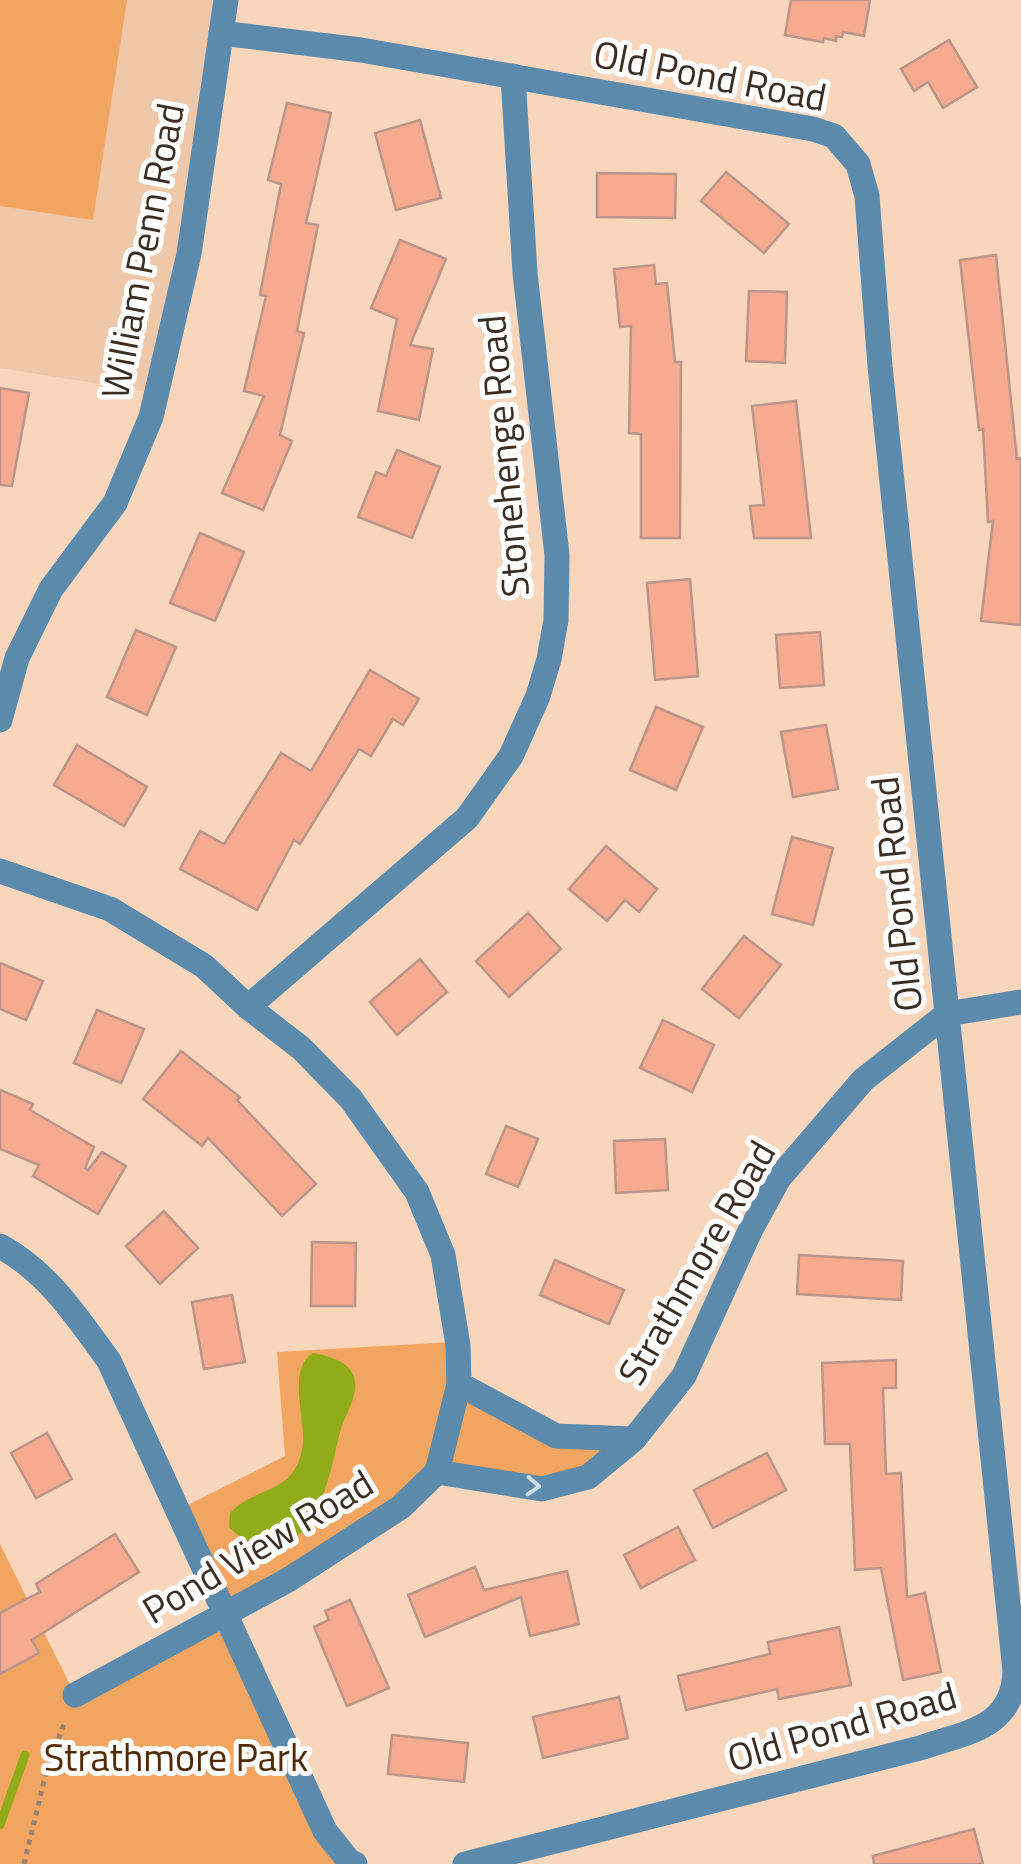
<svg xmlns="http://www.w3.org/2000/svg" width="1021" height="1864" font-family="'Titillium Web',sans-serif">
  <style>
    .built { fill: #efc8a9 }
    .green { fill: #f2a560 }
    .water { fill: #91ac18 }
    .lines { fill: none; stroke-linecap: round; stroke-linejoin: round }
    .stream { stroke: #91ac18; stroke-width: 9 }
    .building { fill: #f6ab90; stroke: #bb9587; stroke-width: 2.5 }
    .path { stroke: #9a8371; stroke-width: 5; stroke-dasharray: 5 5; stroke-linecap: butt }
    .minor { stroke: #5b8aac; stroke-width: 25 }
    .oneway { stroke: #cddbe5 }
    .labels { text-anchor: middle; stroke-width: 10; stroke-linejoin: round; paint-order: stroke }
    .street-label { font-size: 38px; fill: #3a2e24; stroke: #fefefe }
    .park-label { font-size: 38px; fill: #512a01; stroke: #fefefe }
  </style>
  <rect width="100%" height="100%" fill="#f7d6bc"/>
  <!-- built -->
  <polygon class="built" points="0,0 226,0 156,393 0,368"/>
  <!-- green -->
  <g class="green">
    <polygon points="0,0 127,0 93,220 0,206"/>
    <polygon points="453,1342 434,1468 394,1505 229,1604 184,1507 285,1456 277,1352"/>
    <polygon points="459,1384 556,1436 634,1439 542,1489 437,1472"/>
    <polygon points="0,1544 75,1695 226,1612 355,1864 0,1864"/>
  </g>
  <!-- water -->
  <path class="water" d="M313,1353C330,1356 352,1362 355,1381C358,1397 344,1416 340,1432C330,1470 320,1546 269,1546C251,1546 241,1539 229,1527L230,1513C256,1485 293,1496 302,1449C308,1423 285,1370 313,1353Z"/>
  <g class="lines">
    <!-- stream -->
    <polyline class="stream" points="0,1825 25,1755"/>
  </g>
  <!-- building -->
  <g class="building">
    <polygon points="791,0 870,0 864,36 843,32 842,37 836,36 836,41 824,38 823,42 785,35"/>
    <polygon points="949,40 977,87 943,108 928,82 914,91 901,69"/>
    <polygon points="287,103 331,113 306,223 318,225 297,331 304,333 280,435 292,441 263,510 222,493 264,396 244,391 266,296 260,295 281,184 268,180"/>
    <polygon points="420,120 441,198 396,210 375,133"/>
    <polygon points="726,172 789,224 764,253 701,201"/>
    <polygon points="597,173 676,174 675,218 597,217"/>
    <polygon points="400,240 446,259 410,345 433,349 419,420 378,411 397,319 371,308"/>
    <polygon points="996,255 1017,459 1021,458 1021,625 981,621 993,521 988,522 983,429 979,430 960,260"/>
    <polygon points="654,265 656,284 667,283 675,362 681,362 680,538 641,538 641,434 629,433 631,326 620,327 614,269"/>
    <polygon points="749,291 787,292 785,363 746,361"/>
    <polygon points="0,388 29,393 12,486 0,485"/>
    <polygon points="796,401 811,538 754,538 750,506 764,505 752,406"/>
    <polygon points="397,450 440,467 412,538 358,517 376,472 386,476"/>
    <polygon points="200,533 244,552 215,621 170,603"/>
    <polygon points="690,579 698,676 655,680 647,583"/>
    <polygon points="136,630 176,647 147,715 107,697"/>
    <polygon points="820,632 824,685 780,688 776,635"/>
    <polygon points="370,670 419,699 403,725 393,719 371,756 359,749 300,844 294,840 257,910 180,869 200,831 224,844 281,753 311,771"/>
    <polygon points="656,707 703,727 676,790 630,770"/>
    <polygon points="826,725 838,789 793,797 781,732"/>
    <polygon points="77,745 147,787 124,826 54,785"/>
    <polygon points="792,837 833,848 813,925 772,914"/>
    <polygon points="606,846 657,889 639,912 625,900 607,921 569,889"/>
    <polygon points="528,913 561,949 509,997 476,961"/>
    <polygon points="744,936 781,965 739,1018 702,989"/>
    <polygon points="420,959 447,992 397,1035 370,1002"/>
    <polygon points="0,963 43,981 26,1020 0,1009"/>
    <polygon points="97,1010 144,1029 121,1083 74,1063"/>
    <polygon points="663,1020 714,1045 692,1092 640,1068"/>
    <polygon points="181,1051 240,1097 237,1100 316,1184 282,1216 208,1138 202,1146 143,1099"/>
    <polygon points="0,1090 33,1104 30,1110 94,1147 85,1168 88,1170 102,1152 126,1166 98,1214 33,1176 39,1165 0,1149"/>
    <polygon points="506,1126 538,1139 518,1187 486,1174"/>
    <polygon points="665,1139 668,1190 616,1193 614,1141"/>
    <polygon points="164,1211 198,1248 160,1284 126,1246"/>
    <polygon points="312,1242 356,1243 355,1306 311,1306"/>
    <polygon points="799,1255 903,1261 901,1300 797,1294"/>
    <polygon points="555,1260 624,1290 609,1324 540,1295"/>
    <polygon points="232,1295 245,1362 204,1369 192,1302"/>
    <polygon points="896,1360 896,1388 883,1388 886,1474 901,1473 907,1597 925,1593 941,1672 903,1680 881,1568 855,1570 850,1444 825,1444 822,1363"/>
    <polygon points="47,1433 72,1479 36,1498 11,1453"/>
    <polygon points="767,1453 786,1490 713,1528 694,1490"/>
    <polygon points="678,1527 695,1560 641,1588 624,1555"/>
    <polygon points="115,1534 139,1572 32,1640 39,1653 0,1674 0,1613 40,1592 36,1584"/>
    <polygon points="475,1567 484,1590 567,1571 579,1624 530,1636 521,1597 425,1637 408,1595"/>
    <polygon points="350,1600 389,1688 347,1706 314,1627 329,1620 325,1611"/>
    <polygon points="839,1627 851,1685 779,1699 777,1689 686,1710 678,1676 770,1654 768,1642"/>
    <polygon points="619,1697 628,1738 543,1758 533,1717"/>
    <polygon points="392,1735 468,1743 464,1782 388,1774"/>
    <polygon points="974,1829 983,1864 874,1864 873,1856"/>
  </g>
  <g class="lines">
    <!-- path -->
    <polyline class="path" points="24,1864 46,1773 65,1721"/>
    <!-- minor -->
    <g class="minor">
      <path d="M221,33L361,50L813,129L834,136L858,164L867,196L880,366L1015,1671C1013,1729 966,1732 920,1748L465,1864"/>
      <polyline points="0,720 17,658 51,589 115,503 151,417 189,254 226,0"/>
      <polyline points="0,871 110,909 204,966 248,1007 301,1048 351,1099 417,1192 443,1255 458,1345 459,1384 437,1472 401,1507 288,1580 75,1695"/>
      <polyline points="248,1007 467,818 511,756 538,696 549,659 556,620 557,555 525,273 513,76"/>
      <path d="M0,1246C49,1273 77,1317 109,1361L325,1831L349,1861L355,1864"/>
      <polyline points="459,1384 556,1436 634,1439"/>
      <polyline points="437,1472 542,1489 588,1477 634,1439 684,1376 750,1231 779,1178 863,1080 947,1014 1021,1002"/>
    </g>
  </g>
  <!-- one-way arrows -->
  <defs><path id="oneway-chevron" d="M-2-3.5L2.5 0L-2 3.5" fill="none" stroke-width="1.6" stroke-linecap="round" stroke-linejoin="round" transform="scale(2.5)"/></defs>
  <use class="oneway" href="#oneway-chevron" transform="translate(533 1486) rotate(3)"/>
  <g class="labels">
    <!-- street labels -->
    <g class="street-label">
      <text transform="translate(710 76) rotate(11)" y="13">Old Pond Road</text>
      <text transform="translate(143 251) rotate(-79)" y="13">William Penn Road</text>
      <text transform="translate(504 456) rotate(-95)" y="13">Stonehenge Road</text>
      <text transform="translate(897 894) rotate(-96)" y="13">Old Pond Road</text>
      <text transform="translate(697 1263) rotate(-60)" y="13">Strathmore Road</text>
      <text transform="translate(258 1547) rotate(-31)" y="13">Pond View Road</text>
      <text transform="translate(842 1727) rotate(-16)" y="13">Old Pond Road</text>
    </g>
    <!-- park labels -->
    <g class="park-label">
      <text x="176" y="1771">Strathmore Park</text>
    </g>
  </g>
</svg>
